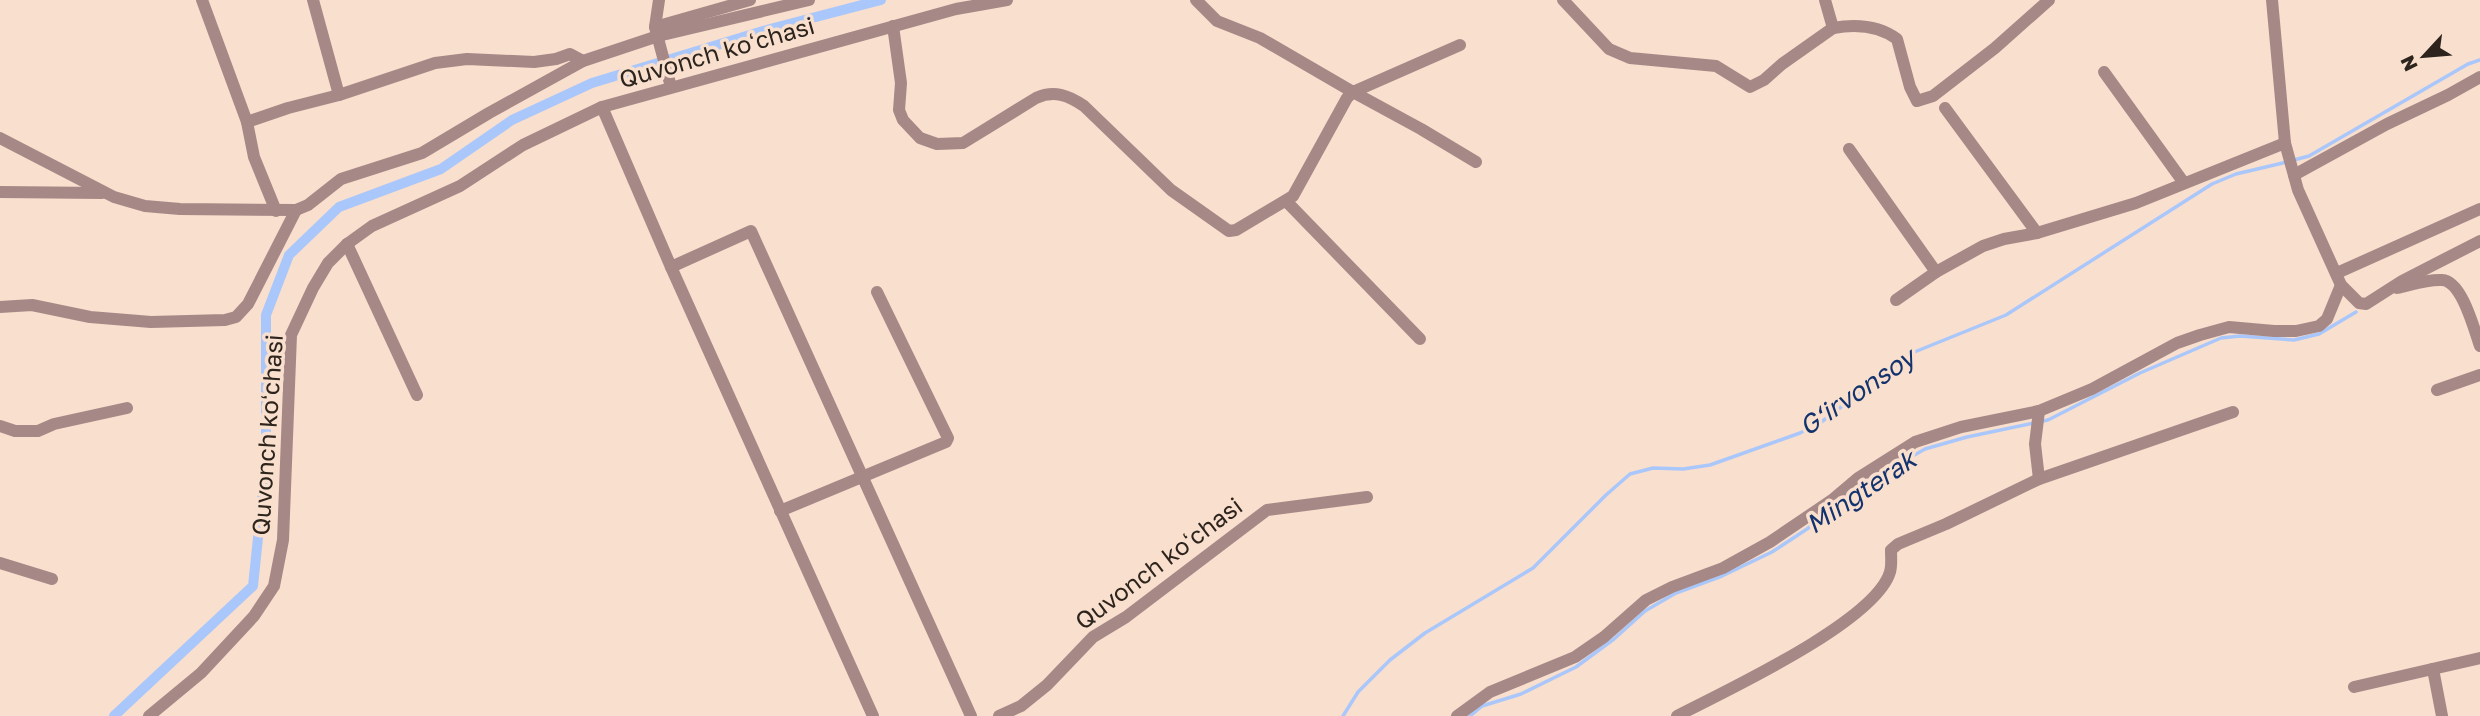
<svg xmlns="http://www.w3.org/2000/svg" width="2480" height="716" font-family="'Golos Text',sans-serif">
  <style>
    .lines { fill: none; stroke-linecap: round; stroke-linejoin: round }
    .stream { stroke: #aac7fb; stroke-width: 3.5 }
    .canal { stroke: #aac7fb; stroke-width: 10 }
    .minor { stroke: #a68887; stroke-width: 12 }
    .labels { text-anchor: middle; stroke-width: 7; stroke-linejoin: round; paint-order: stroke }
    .street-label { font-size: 24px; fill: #2d241d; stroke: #f9dfcd }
    .water-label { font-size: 26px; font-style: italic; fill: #13336e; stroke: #f9dfcd }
  </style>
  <rect width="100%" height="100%" fill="#f9dfcd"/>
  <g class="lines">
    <!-- stream -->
    <g class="stream">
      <polyline points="2294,160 2309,156 2468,64 2480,60"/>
      <polyline points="1343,716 1358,692 1390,660 1425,633 1533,568 1606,495 1630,474 1653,468 1683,469 1710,465 1800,433 1820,423 1912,353 2006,315 2212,184 2236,174 2287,162"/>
      <polyline points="1470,716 1482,706 1521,694 1576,667 1614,639 1645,611 1676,593 1722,576 1772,552 1807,529 1886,471 1925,449 1967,437 2048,420 2140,373 2221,338 2240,336 2294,340 2319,334 2356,312"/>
    </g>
    <!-- canal -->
    <polyline class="canal" points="114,716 253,586 266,461 266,315 289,255 339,207 441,169 512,120 592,83 770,29 881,0"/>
    <!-- minor -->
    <g class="minor">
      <polyline points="202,0 247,122"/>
      <polyline points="659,0 655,27 671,87"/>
      <polyline points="1196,0 1217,21 1260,38 1353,92 1460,45"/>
      <polyline points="1563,0 1609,49 1630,58 1716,66 1750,87 1764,80 1782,64 1833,28"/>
      <path d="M1825,0L1833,28C1855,24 1878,25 1897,39L1910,87L1917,101L1933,96L1995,48L2049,0"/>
      <polyline points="2272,0 2285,143 2298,190 2341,285 2359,303 2366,304 2402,281 2480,241"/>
      <path d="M893,26L901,83L899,110L903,120L920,138L937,144L963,143L1036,98C1054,90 1068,95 1084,106L1171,190L1229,231L1236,230L1293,196L1347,98L1353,92L1421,129L1476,162"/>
      <polyline points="655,27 750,0"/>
      <polyline points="2104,72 2184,183"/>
      <polyline points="339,95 435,63 467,59 534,62 556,59 570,54 583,61"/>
      <polyline points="602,107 671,267 873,716"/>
      <polyline points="1945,108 2037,233"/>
      <polyline points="0,138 114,197 145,206 180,209 296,210 308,205 341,179 422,153 489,113 583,61 658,36 809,0"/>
      <polyline points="1849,149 1936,272 1983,246 2004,239 2037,233 2136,203 2285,143"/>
      <polyline points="2294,175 2387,124 2448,95 2480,77"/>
      <polyline points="0,192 102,193"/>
      <polyline points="1287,202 1420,339"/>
      <polyline points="276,211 254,157 247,122 288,108 339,95 313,0"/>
      <polyline points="347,244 417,395"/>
      <polyline points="671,267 751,231 971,716"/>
      <polyline points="2337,273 2480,209"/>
      <path d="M2397,288C2411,285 2428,279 2442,280C2462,281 2474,329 2480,346"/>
      <polyline points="1896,300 1936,272"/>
      <polyline points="0,307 32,305 90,317 151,322 225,320 236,317 248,304 296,210"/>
      <polyline points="2437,390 2480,375"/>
      <polyline points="0,426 15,431 38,431 54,424 127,408"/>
      <polyline points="2039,479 2035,444 2039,411"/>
      <polyline points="780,511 946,442 948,438 877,292"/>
      <polyline points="0,563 52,579"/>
      <polyline points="2433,669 2442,716"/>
      <polyline points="2354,687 2480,658"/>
      <polyline points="149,716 201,673 254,616 274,586 283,540 291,335 313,288 328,263 347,244 372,226 460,186 523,145 602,107 956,9 1007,0"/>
      <polyline points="999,716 1021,706 1047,685 1093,637 1126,617 1267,510 1367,497"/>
      <polyline points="1457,716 1490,692 1575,657 1604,637 1646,600 1672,587 1723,568 1770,542 1832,500 1858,478 1915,442 1961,427 2039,411 2092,389 2177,343 2200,335 2229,327 2274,331 2296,331 2319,326 2327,319 2341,285"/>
      <path d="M1677,716C1725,691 1875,622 1890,572C1892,566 1891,557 1891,550L1898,544L1946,524L2039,479L2233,412"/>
    </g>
  </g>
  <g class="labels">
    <!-- street labels -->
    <g class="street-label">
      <text transform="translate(717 53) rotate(-16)" y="8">Quvonch koʻchasi</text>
      <text transform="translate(268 435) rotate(-86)" y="8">Quvonch koʻchasi</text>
      <text transform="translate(1159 564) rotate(-37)" y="8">Quvonch koʻchasi</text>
    </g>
    <!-- water labels -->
    <g class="water-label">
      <text transform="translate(1857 392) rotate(-34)" y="9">G‘irvonsoy</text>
      <text transform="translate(1861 492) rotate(-34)" y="9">Mingterak</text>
    </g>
  </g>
  <!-- north arrow -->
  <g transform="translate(2424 56) rotate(244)" stroke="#f9dfcd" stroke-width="5" paint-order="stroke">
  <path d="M0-5L12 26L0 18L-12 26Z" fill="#2d241d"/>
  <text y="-10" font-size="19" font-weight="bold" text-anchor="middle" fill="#2d241d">N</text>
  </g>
</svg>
